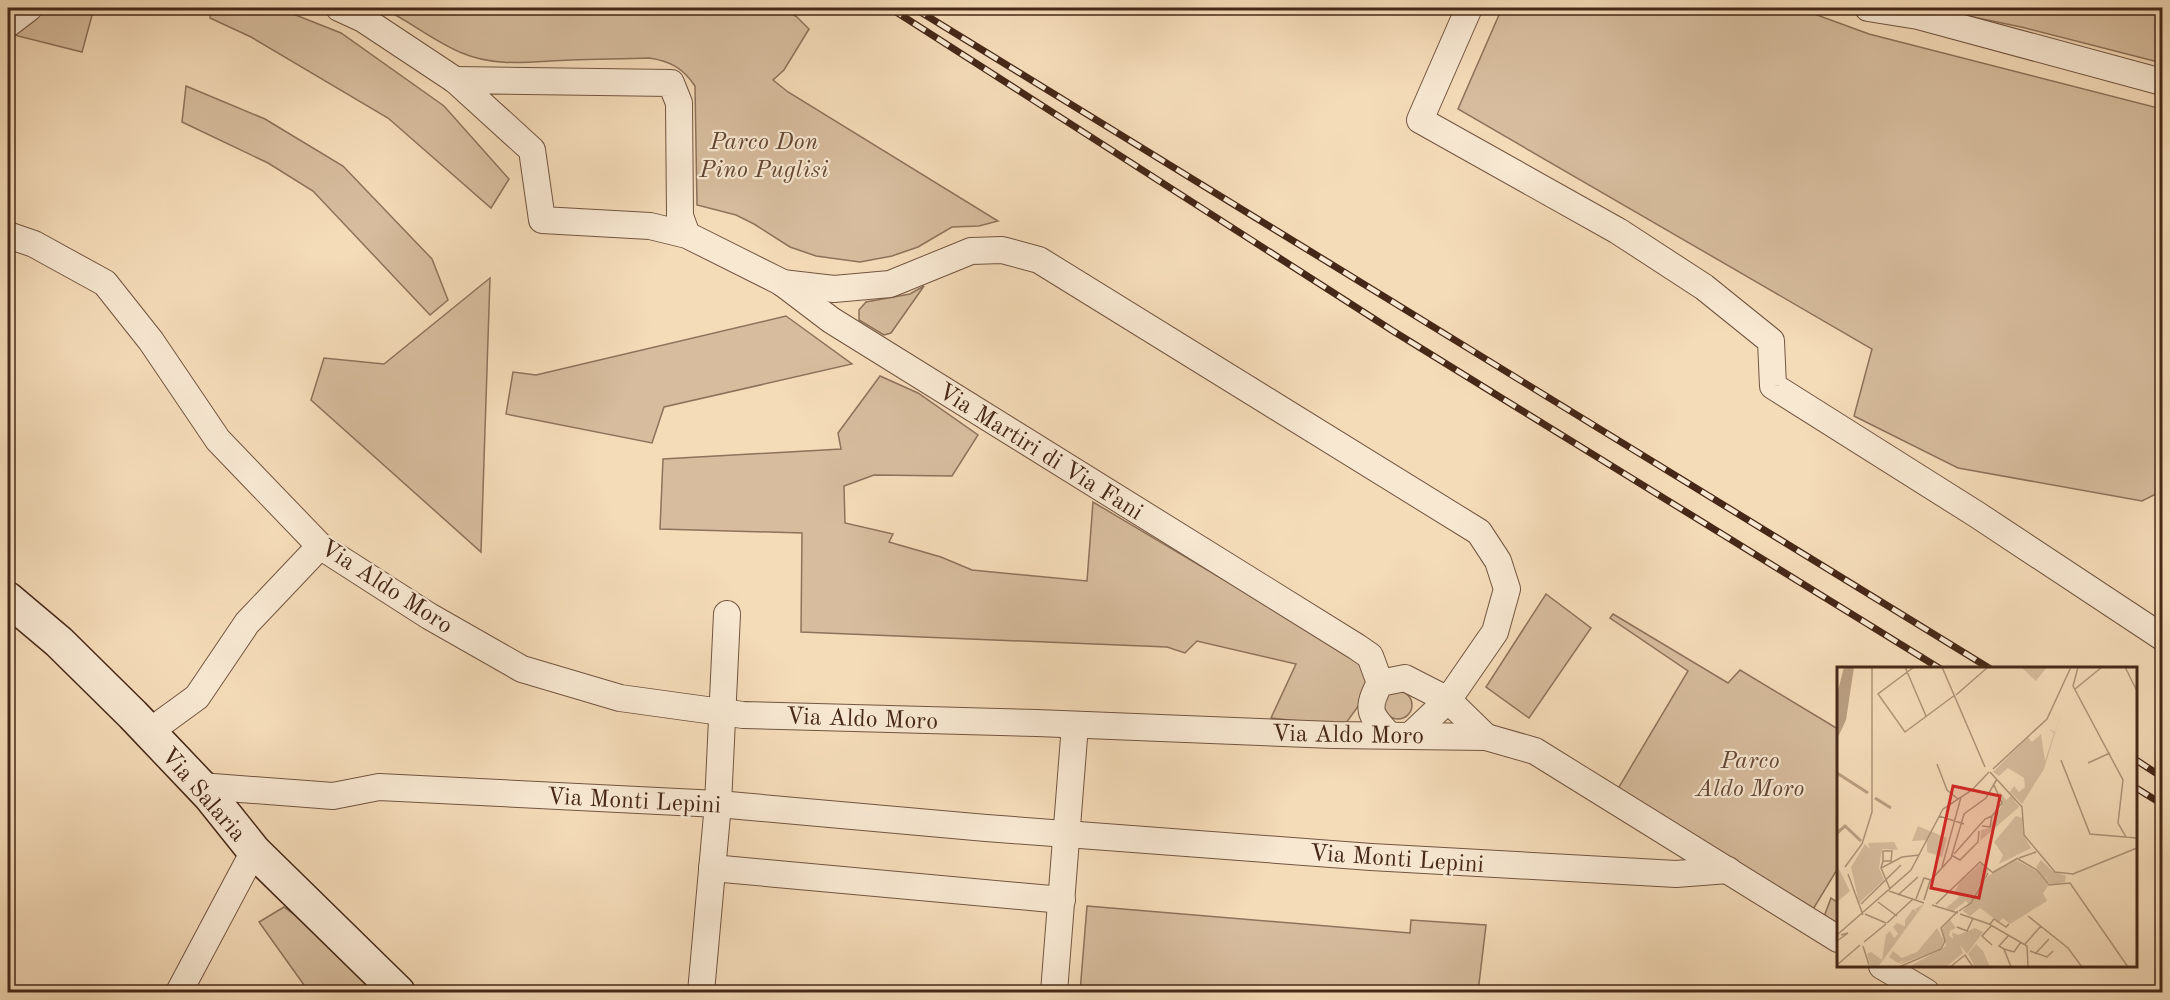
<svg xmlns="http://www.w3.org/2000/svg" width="2170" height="1000" font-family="'Old Standard TT',serif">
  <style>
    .green { fill: #d7bd9e; stroke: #8e725b; stroke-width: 1.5 }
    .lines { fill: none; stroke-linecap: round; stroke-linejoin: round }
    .minor-casing { stroke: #725540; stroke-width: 28 }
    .secondary-casing { stroke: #462818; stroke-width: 36 }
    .minor { stroke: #f8e8d2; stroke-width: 26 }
    .secondary { stroke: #f8e8d2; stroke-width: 33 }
    .rail-casing { stroke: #462818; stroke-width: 7 }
    .rail { stroke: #f8e8d2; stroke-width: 4.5; stroke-dasharray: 14; stroke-linecap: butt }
    .labels { text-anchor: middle; stroke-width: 4.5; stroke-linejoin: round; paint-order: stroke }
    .park-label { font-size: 24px; font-style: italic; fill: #634633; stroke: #f8e8d2 }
    .street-label { font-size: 24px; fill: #462818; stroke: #f8e8d2 }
    .inset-river { fill: none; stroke: #ba9f82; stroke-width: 3 }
    .inset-road { fill: none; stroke: #af9479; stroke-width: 1.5 }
    .view { fill: #d62828; fill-opacity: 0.15; stroke: #d62828; stroke-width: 3 }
    .inset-edge { fill: none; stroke: #462818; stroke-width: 3 }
  </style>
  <rect width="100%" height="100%" fill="#f5dcb9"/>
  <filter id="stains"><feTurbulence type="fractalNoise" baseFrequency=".00333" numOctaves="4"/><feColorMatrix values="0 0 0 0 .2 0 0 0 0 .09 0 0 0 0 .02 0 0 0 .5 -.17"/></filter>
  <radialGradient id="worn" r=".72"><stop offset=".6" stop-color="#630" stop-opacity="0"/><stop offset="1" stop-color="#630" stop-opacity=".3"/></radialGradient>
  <!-- green -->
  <g class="green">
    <polygon points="47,8 94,8 82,52 10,34"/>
    <polygon points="211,8 278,8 341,33 444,106 509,179 491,208 388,118 251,37 210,18"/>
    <path d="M382,8H783L797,17L809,29L784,70L773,80L788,92L998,221L979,226L952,227L918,247L892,256L860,262L816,256L790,247L754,224L736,215L697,205L695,86C683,68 670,61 649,58C623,59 597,59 571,60C534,61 497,68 462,53C433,41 410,21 382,8Z"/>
    <polygon points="1502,8 1798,8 1869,34 2162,109 2162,491 2142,501 1958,468 1854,416 1872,349 1458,109"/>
    <polygon points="1930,8 2162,8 2162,63 2021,27"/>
    <polygon points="186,86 265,119 343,166 432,259 448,300 430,315 313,191 268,163 182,122"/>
    <polygon points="490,278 481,552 311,400 324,358 384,364"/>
    <polygon points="924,286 891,333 884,335 859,320 859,310 866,302 910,294"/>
    <polygon points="786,316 852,364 664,407 652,443 506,414 513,372 536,375"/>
    <polygon points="880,376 918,393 978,435 952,476 874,475 844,486 845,523 893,534 889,542 941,557 972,570 1087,581 1093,502 1362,662 1375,683 1346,723 1342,726 1271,718 1296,664 1197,641 1185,653 1167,647 801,632 802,533 660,529 663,459 841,449 838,433"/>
    <polygon points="1546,594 1591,628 1529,718 1486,687"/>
    <polygon points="1613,614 1728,683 1740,670 1838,729 1838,868 1812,911 1616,792 1688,671 1610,618"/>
    <circle cx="1398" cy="705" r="14"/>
    <polygon points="1831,898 1838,903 1838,931 1822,922"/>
    <polygon points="1087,906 1410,933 1411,920 1486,925 1478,992 1080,992"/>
    <polygon points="284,907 398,992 309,992 259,922"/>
  </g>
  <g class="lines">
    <defs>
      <g id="minor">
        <polyline points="339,8 363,19 455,80"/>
        <polyline points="1469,8 1420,120 1618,231 1704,287 1771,341 1773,386 1976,514 2162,637"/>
        <polyline points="1868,8 1918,16 2162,82"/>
        <polyline points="8,24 29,8"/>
        <polyline points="8,235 34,244 105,283 151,341 218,440 320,546 429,616 522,669 620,698 743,715 1037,723 1333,735 1486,737 1535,751 1838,939"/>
        <polyline points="687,235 680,216 679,103 671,83 455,80 532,150 542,220 650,226 687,235 781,282 831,320 1357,647 1370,656 1380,683"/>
        <polyline points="782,283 834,289 890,284 971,251 1002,250 1039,260 1479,532 1498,561 1507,589 1495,632 1448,700 1410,736"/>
        <polyline points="149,732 197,697 247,623 320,546"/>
        <path d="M1389,735C1369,714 1366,709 1380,683L1405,678L1448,700L1486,737"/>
        <polyline points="200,786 333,796 379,787 718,804 986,828 1371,857 1676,874 1728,870"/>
        <polyline points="712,868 1062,900"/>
        <polyline points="1882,966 1926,992"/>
        <polyline points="179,992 254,851"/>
        <polyline points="701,992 718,804 727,614"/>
        <polyline points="1054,992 1075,725"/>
      </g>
      <polyline id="secondary" points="8,599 59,642 133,715 210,796 254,851 398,992"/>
    </defs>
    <!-- minor casing -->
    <use href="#minor" class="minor-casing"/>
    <!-- secondary casing -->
    <use href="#secondary" class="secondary-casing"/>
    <!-- minor -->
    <use href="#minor" class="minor"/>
    <!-- secondary -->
    <use href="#secondary" class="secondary"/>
    <defs>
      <g id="rail">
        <polyline points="890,8 1393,331 1939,668"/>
        <polyline points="914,8 1989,668"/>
        <polyline points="2136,760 2162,777"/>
        <polyline points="2136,788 2162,804"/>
      </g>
    </defs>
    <!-- rail casing -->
    <use href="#rail" class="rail-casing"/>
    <!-- rail -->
    <use href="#rail" class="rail"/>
  </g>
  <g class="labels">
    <!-- park labels -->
    <g class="park-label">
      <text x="764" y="149">Parco Don<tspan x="764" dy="28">Pino Puglisi</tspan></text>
      <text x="1750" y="768">Parco<tspan x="1750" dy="28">Aldo Moro</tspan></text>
    </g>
    <!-- street labels -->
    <g class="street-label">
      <text transform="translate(1041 451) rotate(32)" y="8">Via Martiri di Via Fani</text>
      <text transform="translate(387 586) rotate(33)" y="8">Via Aldo Moro</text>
      <text transform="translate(862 718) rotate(2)" y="8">Via Aldo Moro</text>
      <text transform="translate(1348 734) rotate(1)" y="8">Via Aldo Moro</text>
      <text transform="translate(204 794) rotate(49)" y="8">Via Salaria</text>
      <text transform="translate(634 800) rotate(3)" y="8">Via Monti Lepini</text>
      <text transform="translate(1397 858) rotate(4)" y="8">Via Monti Lepini</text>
    </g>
  </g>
  <!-- overview -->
  <g transform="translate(1837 667)">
    <rect width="300" height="300" fill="#f5dcb9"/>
    <path d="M184,0H210L199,14ZM225,43L207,102L185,137L173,125L177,119L182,125L188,120L187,111L171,101L162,109L156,105L191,70L195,75L204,67L208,94L217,66L212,62L218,65ZM162,124L169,133L174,129L182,140L143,174L144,163L152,161L165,138ZM179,149L185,151L186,167L194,181L162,197L166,188L157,175ZM81,159L110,171L105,190L90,185V173L75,174ZM57,175L61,183L45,182L42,201L47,213L22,236L14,200L28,177L33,182L31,176ZM179,193L201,205L211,219L206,226L210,234L173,257L166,251L162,255L143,241L133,249L126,244L151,209ZM204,193L215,204L229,209L228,215L215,218L208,213L211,209L208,212L199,200ZM144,196L152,202L132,237L129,234L116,244L109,241L122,230L118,225L122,216ZM0,198L13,224L0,235ZM87,237L41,300H34L30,287L34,285L45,293L49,268L53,264L57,271L61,267L56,260L60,256L68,259V253L76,242L80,245L78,242ZM113,253L119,261L113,264L112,268L116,272L115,265L121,268L138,261L146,265L130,287L123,278L126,286L109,300H72L109,279L105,262ZM100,261L107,274L103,282L61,298L68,293L61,296L52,290L56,284L65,291L80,285ZM139,277L146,284L153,300H138L131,287Z" fill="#d7bd9e"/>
    <path d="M7,0H17L9,53L0,72V27Z" fill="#ba9f82"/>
    <path class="inset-river" d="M0,106L31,126M38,131L54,141M0,166L8,159L24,174"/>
    <path class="inset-road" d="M68,0L89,49M77,0L41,27L68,65L118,28M105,0L148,100M241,0L236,19L286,113L281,156L289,170M288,0L300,24M238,22L265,0M119,28L151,0M224,93L253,167L300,171M251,96L273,86M100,97L110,123L121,132M156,102L210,52L234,0M153,105L185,140L187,168L218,205L236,207L300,181M102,149L127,157M155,149L165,136L157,118M117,187L148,152L155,149L153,160L145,159M114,188L123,193L141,175L142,164M182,191L199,185M181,192L200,203L212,218L233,216L291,300M8,200L25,177L35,145V0M105,200L124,130M44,201L46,194H54L55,184H46V194M155,206L181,191M11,207L26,248M53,222L44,201L65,190L82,188M52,224L87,236M61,228L81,210M79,232L87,211L94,213M87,233L93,214L114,191L127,147L149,131L160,112M41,235L60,249M24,237L64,198M99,237L143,195L155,205M95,238L121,246M122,244L134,236L151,206M28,247L49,256M123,247L152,257L190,279L191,300M191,249L231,281L245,300M50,256L76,232M153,257L157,252L169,260L172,257M120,260L130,264L136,251M0,268L74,203L106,142L135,123L152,105M0,274L11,266L4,268M27,275L49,257M188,277L204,259M155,278L145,269L155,258M26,279L32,298M167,282L177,285L184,275M167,282L174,300M167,282L162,279L172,268M193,284L210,290L216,284M198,287L212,272M0,298L23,278M62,300L104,282L108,274L104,261L121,244M113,300L128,288L136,300"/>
    <path class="view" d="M116,119L163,129L142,231L94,221Z"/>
    <rect width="300" height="300" class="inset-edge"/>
  </g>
  <!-- margin -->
  <rect width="2170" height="1000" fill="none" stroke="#f5dcb9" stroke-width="30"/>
  <rect x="9" y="9" width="2152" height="982" fill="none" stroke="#462818" stroke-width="3"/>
  <rect x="15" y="15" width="2140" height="970" fill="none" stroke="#462818" stroke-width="1.5"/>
  <rect width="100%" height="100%" filter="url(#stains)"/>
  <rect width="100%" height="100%" fill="url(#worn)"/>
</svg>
